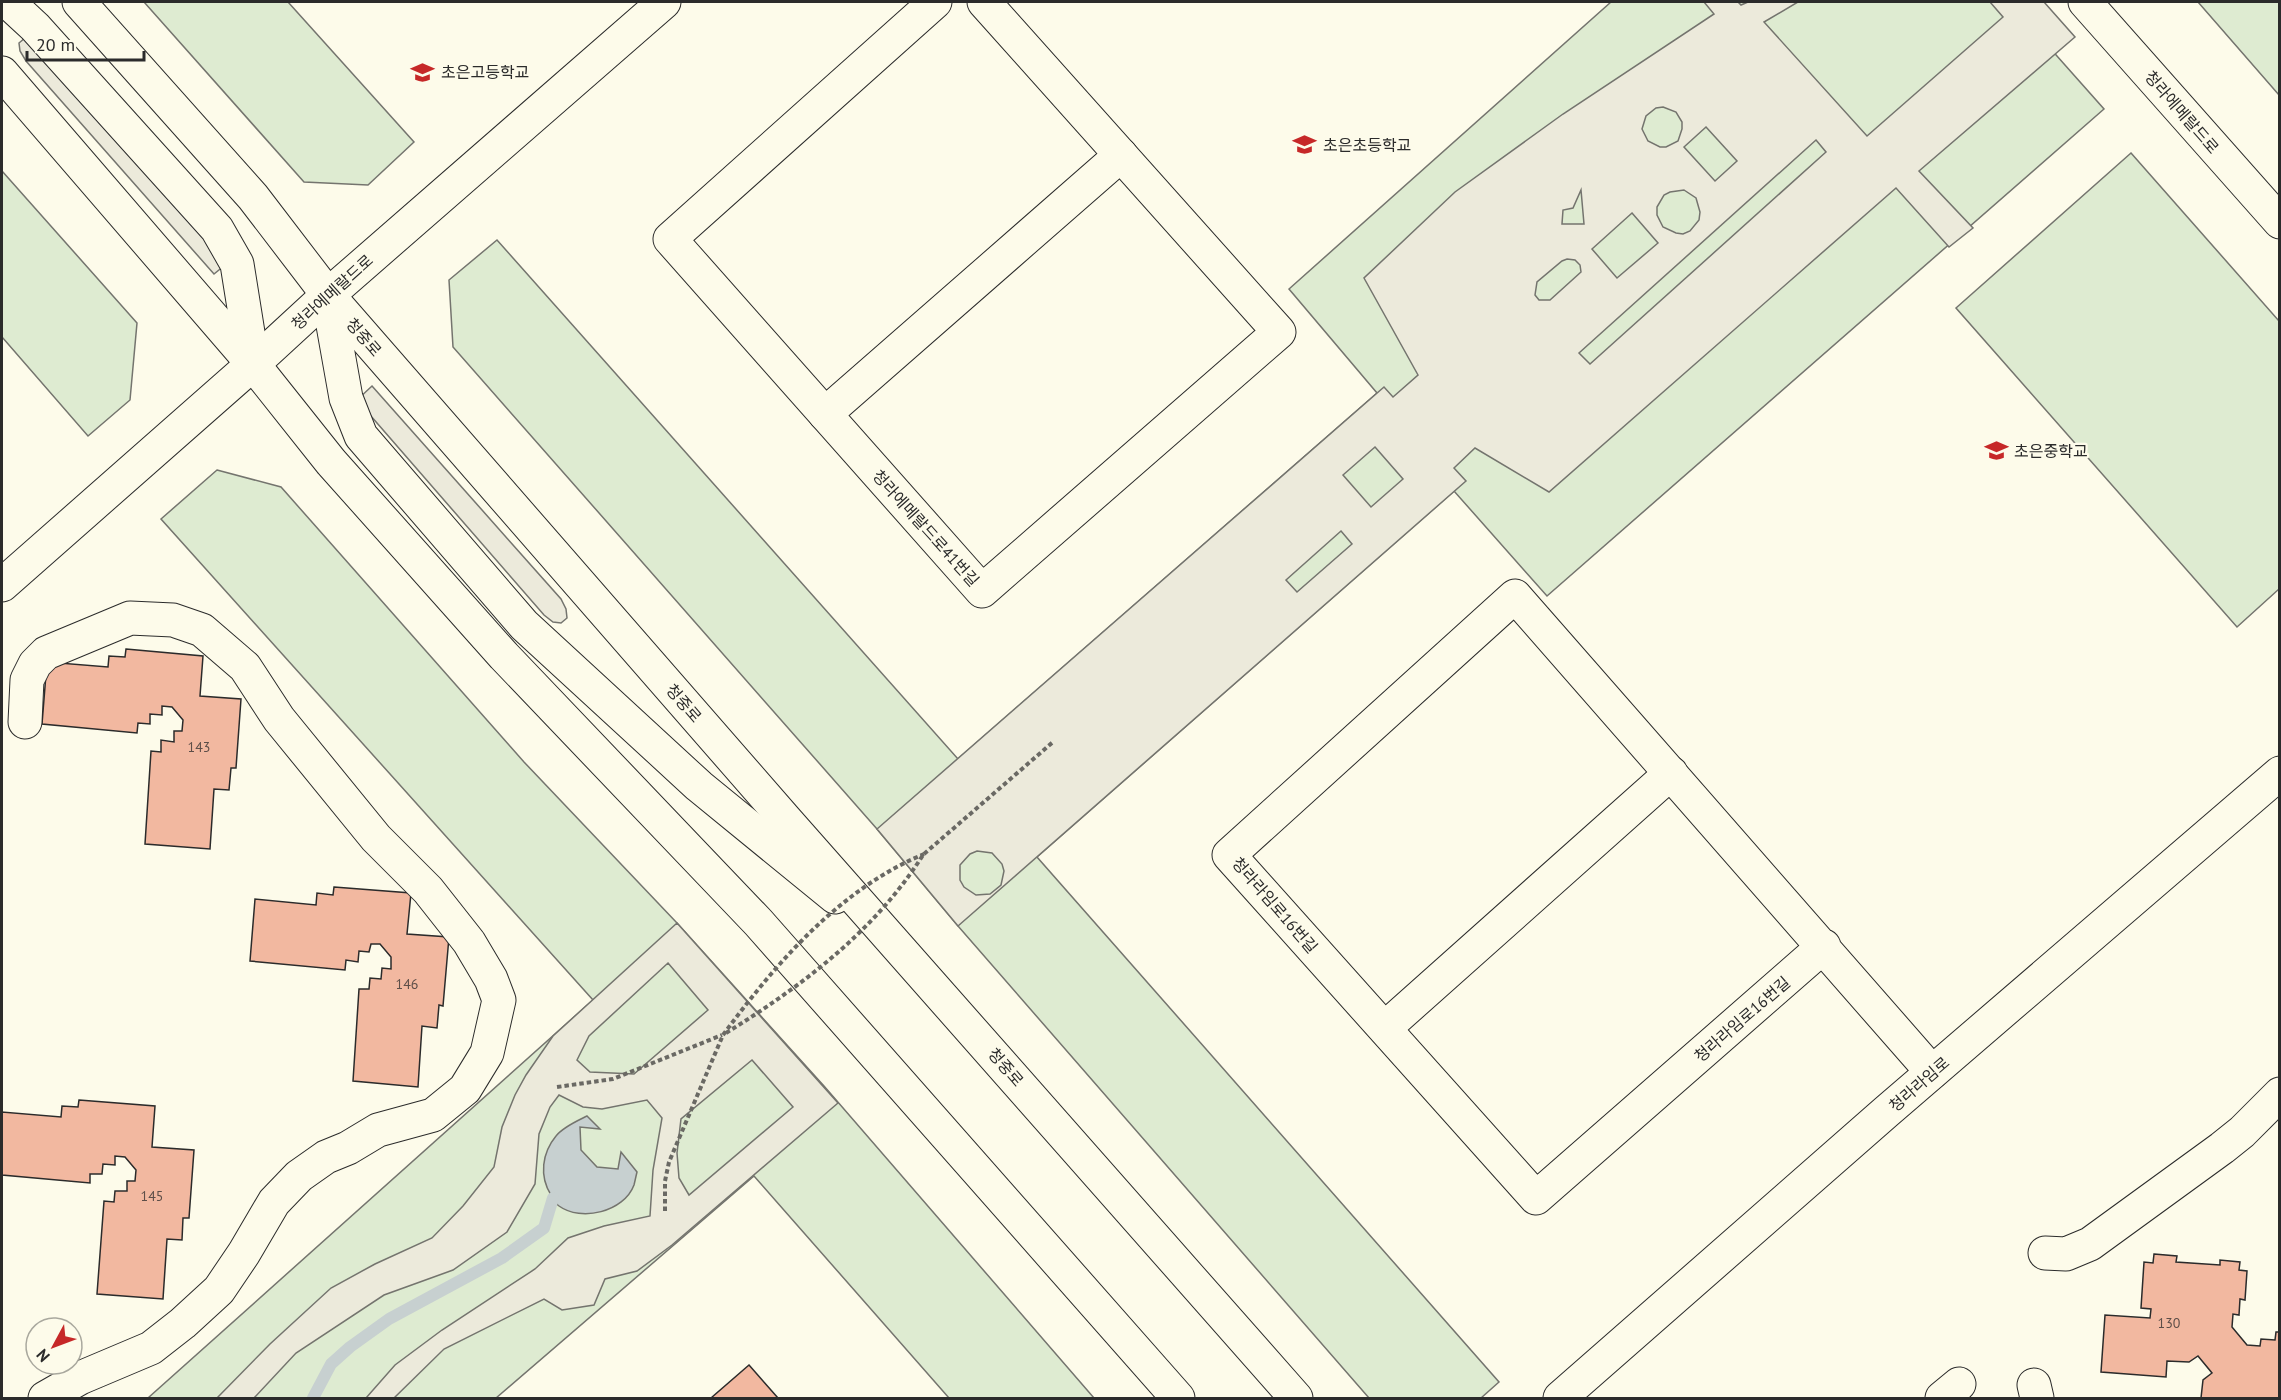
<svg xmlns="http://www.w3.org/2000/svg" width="2281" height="1400" font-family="'PT Sans','Noto Sans KR',sans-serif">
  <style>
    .green { fill: #deebd1; stroke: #74746e; stroke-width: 1.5 }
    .parking { fill: #eceadb; stroke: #74746e; stroke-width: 1.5; fill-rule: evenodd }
    .water { fill: #c7d0d0; stroke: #74746e; stroke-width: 1.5 }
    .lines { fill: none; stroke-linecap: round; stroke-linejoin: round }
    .stream { stroke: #c7d0d0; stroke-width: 12 }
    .building { fill: #f2b8a0; stroke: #2b2b2b; stroke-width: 1.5 }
    .minor-casing { stroke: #2b2b2b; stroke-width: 35 }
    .major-casing { stroke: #2b2b2b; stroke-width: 35 }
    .path { stroke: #6a6964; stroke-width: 4; stroke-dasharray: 4.5 3; stroke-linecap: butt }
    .minor { stroke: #fdfbea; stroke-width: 33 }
    .major { stroke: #fdfbea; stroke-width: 33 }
    .path-bridge { stroke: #6a6964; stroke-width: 4; stroke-dasharray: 4.5 3; stroke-linecap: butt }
    .labels { text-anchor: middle; stroke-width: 4.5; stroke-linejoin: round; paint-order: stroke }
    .number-label { font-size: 14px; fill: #5d4e48 }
    .poi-label { font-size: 16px; fill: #2b2b2b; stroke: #fdfbea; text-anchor: start }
    .street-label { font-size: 16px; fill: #2b2b2b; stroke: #fdfbea }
  </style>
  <rect width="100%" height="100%" fill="#fdfbea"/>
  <!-- green -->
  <g class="green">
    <polygon points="144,2 288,2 414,142 368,185 304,182"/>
    <polygon points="1611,2 2009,2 2104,109 1547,596 1454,491 1037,857 1499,1382 1481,1398 1369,1398 958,926 877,829 453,347 449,280 497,240 958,759 1377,393 1289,289"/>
    <polygon points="2198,2 2279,2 2279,95"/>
    <polygon points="2131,153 2279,321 2279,589 2237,627 1956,308"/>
    <polygon points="2,171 137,323 130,400 88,436 2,337"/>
    <polygon points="217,470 281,487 524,762 677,923 824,1086 1094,1398 949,1398 754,1176 496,1398 148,1398 593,1000 161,519"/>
  </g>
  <!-- parking -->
  <g class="parking">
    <path d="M1704,2H1738L1741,5L1748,2H1798L1764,22L1867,136L2003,17L1990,2H2044L2075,37L1919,171L1973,228L1949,247L1896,188L1549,492L1475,448L1454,468L1466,481L958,926L877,829L1384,387L1393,397L1418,375L1364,278L1455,192L1563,114L1714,14ZM1663,107L1676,112L1682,122V129L1678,141L1666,147H1660L1648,141L1642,129L1646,116L1656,108ZM1706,127L1737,161L1715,181L1684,147ZM1816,140L1826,152L1590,364L1579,353ZM1581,190L1584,224H1562L1563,210L1573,208ZM1684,190L1696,198L1700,212L1699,220L1690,231L1683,234L1676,233L1663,227L1657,215V207L1664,195L1670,192ZM1632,213L1658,243L1617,278L1592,249ZM1567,259L1575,260L1580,265L1581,272L1550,300H1539L1535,295L1537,282L1562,261ZM1375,447L1403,479L1371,507L1343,475ZM1341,531L1352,544L1297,592L1286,580ZM977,851L992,853L1002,864L1004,871L1001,885L990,894L976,895L964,887L960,880V865L970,854Z"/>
    <polygon points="25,38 230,261 214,274 26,61 20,51 19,43"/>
    <polygon points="372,386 561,599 566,609 567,618 561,623 553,622 544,615 357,400"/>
    <path d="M677,923L838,1103L672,1245L637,1271L605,1279L594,1305L562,1310L544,1299L444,1349L394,1398H366L395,1365L442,1330L535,1269L568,1238L604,1226L650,1216L653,1170L662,1118L647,1100L602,1109L583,1107L559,1095L550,1107L539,1134L535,1184L507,1232L453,1270L384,1295L296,1353L254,1398H217L270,1344L331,1288L375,1264L432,1238L463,1206L494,1167L502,1127L515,1095L526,1075L553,1036ZM668,963L708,1010L634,1074L590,1072L577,1060L589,1036ZM752,1060L793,1107L689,1195L679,1178L677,1153L681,1119Z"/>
  </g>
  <!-- water -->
  <path class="water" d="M587,1116L600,1129L580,1127L581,1150L597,1167L618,1169L621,1152L637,1172C636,1176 635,1181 634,1185C624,1212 581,1222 559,1206C556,1204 553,1199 551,1195C539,1176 542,1153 556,1136C563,1127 577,1121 587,1116Z"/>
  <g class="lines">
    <!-- stream -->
    <polyline class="stream" points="313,1398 331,1364 350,1347 389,1319 502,1258 544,1228 553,1198"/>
  </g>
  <!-- building -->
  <g class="building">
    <polygon points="126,649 203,656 200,696 241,699 236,768 231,768 229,790 214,789 210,849 145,844 151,751 161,752 161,740 174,742 174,731 182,731 183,720 172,707 162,706 162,715 150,714 150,724 138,723 137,733 42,724 47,662 108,667 109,656 125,657"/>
    <polygon points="334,887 411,893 407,934 449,937 443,1006 439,1005 437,1028 422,1026 418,1087 353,1081 359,989 369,989 370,978 381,979 382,968 391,969 391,957 380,944 371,944 369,952 359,951 358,962 346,960 345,970 250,961 255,899 316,905 317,893 333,895"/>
    <polygon points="79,1100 155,1106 152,1147 194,1150 189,1218 183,1218 182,1240 167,1239 163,1299 97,1294 104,1201 114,1202 115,1191 127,1191 127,1181 135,1181 136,1170 125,1157 115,1156 115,1165 103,1164 102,1174 90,1174 90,1183 2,1175 2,1112 61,1117 62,1106 78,1107"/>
    <polygon points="2154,1254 2177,1256 2176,1262 2220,1265 2220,1260 2240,1262 2239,1270 2247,1271 2245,1300 2240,1299 2239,1315 2233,1314 2232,1327 2247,1345 2260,1346 2261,1339 2275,1340 2276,1332 2280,1332 2280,1398 2201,1398 2203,1380 2212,1373 2198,1356 2189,1362 2167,1361 2166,1377 2101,1372 2105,1315 2150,1318 2151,1309 2141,1308 2144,1262 2153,1263"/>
    <polygon points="749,1365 778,1398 711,1398"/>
  </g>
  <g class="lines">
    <defs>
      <g id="minor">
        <polyline points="8,2 35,27 217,229 237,264 253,364 331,462 504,656 758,922 1178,1398"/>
        <polyline points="935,2 670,239 982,591 1279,332 984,2"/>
        <polyline points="2085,2 2280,222"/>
        <polyline points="328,295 785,819 1296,1398"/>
        <polyline points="328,297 346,398 361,436 524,625 699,786 835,897"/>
        <polyline points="825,414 1121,155"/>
        <polyline points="2,585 253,364 328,295 664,2"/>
        <polyline points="25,722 27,680 35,664 46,653 130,618 173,620 202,630 245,667 279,719 376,838 428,890 469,942 491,979 499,1000 487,1053 465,1089 433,1115 378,1130 348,1148 326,1157 299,1176 274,1202 244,1253 219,1290 183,1323 151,1348 80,1378 45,1398"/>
        <polyline points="1824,946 1536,1198 1229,855 1515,596 1932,1072"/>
        <polyline points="1385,1028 1671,773"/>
        <polyline points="2045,1253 2066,1254 2090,1244 2222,1148 2242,1132 2280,1094"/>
        <polyline points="2034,1385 2037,1398"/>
        <polyline points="1560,1398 1886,1112 2280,773"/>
        <polyline points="1942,1398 1959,1384"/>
      </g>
      <g id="major">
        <polyline points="79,2 253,197 328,295"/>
        <polyline points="2,73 253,364"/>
      </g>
    </defs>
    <!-- minor casing -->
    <use href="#minor" class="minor-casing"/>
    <!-- major casing -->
    <use href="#major" class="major-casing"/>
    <!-- path -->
    <g class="path">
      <polyline points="924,854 1053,742"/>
      <polyline points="557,1087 613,1079 722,1035"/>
      <polyline points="665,1211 665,1181 669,1162 723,1035"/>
    </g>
    <!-- minor -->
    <use href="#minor" class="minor"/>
    <!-- major -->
    <use href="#major" class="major"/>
    <!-- path-bridge -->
    <g class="path-bridge">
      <path d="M726,1033C802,986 875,931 923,855"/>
      <path d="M723,1035C776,963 840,889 924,854"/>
    </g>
  </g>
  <!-- icons -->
  <defs>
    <symbol id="school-bare" viewBox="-9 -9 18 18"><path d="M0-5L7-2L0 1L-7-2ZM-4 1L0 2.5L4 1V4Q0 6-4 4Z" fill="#c62828" stroke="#fdfbea" stroke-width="2.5" paint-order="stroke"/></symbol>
  </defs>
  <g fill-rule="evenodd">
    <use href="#school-bare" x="406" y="56" width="33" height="33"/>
    <use href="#school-bare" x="1288" y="128" width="33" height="33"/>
    <use href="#school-bare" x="1980" y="434" width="33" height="33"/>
  </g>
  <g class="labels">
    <!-- number labels -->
    <g class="number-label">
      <text x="199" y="752">143</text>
      <text x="407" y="989">146</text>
      <text x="152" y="1201">145</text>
      <text x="2169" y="1328">130</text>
    </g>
    <!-- poi labels -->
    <g class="poi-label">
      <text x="441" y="78">초은고등학교</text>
      <text x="1323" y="151">초은초등학교</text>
      <text x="2014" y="457">초은중학교</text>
    </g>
    <!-- street labels -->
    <g class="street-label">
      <text transform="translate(2182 112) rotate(49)" y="6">청라에메랄드로</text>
      <text transform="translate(332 292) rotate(-42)" y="6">청라에메랄드로</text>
      <text transform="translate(364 337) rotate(49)" y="6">청중로</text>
      <text transform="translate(926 528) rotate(48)" y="6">청라에메랄드로41번길</text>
      <text transform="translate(684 703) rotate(49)" y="6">청중로</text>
      <text transform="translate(1275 905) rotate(49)" y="6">청라라임로16번길</text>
      <text transform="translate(1742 1019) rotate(-41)" y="6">청라라임로16번길</text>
      <text transform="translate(1006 1067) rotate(49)" y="6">청중로</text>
      <text transform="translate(1919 1084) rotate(-41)" y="6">청라라임로</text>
    </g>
  </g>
  <!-- border -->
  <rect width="2281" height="1400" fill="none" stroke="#2b2b2b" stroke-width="6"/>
  <!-- north arrow -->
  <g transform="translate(54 1346) rotate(229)"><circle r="28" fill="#fdfbea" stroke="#a9a89e" stroke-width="1.5"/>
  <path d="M0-4.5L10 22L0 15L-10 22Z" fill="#c62828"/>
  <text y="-9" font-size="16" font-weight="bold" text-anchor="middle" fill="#2b2b2b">N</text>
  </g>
  <!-- scale -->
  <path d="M27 51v9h117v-9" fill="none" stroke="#2b2b2b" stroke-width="3"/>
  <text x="36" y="51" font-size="18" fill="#2b2b2b" stroke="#fdfbea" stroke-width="4.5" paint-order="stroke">20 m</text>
</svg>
